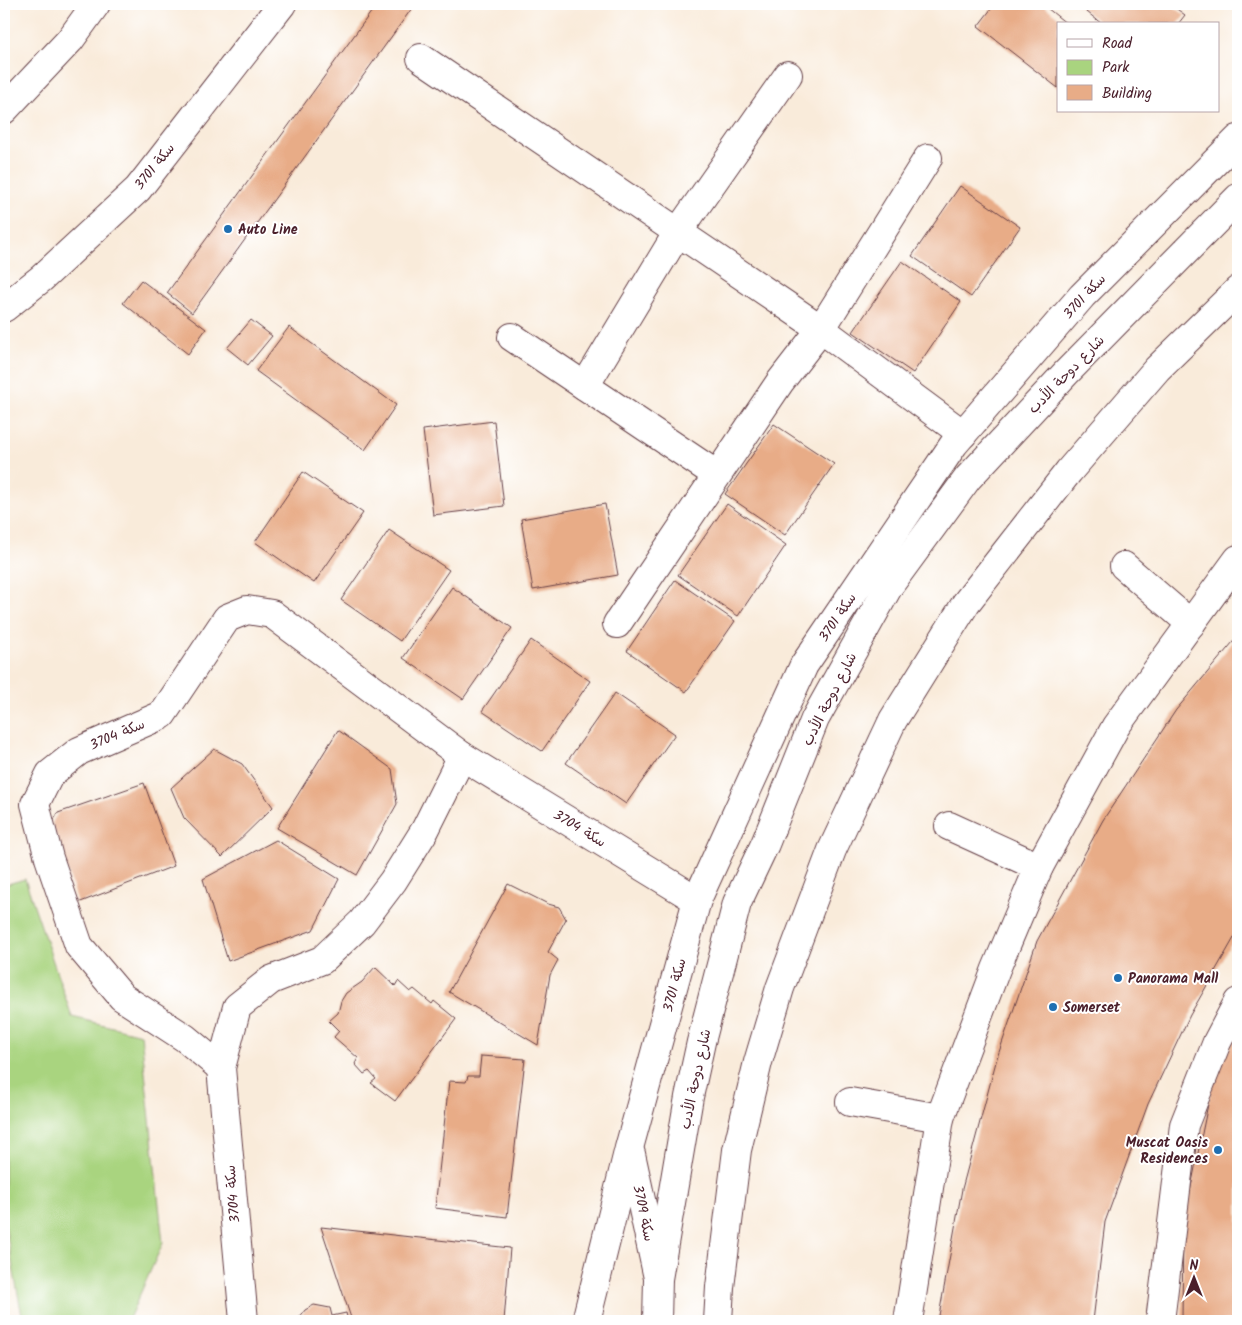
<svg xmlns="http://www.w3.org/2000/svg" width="1242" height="1325" font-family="Kalam,'Playpen Sans Arabic',sans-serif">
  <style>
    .green { fill: #a9d47f; stroke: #7a7a55 }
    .building { fill: #e8ac87 }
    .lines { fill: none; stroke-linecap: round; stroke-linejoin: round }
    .minor-casing { stroke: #643e45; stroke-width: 30 }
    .major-casing { stroke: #643e45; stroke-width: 30 }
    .highway-casing { stroke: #643e45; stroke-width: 30 }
    .minor { stroke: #fff; stroke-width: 28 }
    .major { stroke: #fff; stroke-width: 28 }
    .highway { stroke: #fff; stroke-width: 28 }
    .poi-dot { fill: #1f6fb2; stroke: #fff; stroke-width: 2 }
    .labels { text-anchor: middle; stroke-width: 4; stroke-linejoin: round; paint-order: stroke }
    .street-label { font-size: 14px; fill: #4a1f2b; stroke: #fff }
    .poi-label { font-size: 14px; font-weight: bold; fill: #4a1f2b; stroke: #fff; text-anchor: start }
  </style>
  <rect width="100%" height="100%" fill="#fff"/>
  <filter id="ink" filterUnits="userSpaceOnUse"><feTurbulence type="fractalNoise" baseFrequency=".02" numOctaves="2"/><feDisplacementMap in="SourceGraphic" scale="10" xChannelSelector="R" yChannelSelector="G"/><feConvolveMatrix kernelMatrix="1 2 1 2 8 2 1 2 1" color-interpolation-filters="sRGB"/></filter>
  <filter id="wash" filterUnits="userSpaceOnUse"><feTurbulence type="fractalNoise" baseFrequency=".0096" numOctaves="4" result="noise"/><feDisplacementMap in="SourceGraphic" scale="20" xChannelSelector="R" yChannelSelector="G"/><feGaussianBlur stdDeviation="1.12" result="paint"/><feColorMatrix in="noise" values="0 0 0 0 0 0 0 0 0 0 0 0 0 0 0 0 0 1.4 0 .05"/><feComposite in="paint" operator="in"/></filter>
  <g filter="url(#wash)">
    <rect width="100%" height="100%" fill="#f9ebda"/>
    <!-- green -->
    <polygon class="green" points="25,879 72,1017 141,1034 163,1243 128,1321 23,1321 4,1219 4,885"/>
    <g id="blocks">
      <!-- building -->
      <g class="building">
        <polygon points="377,4 415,4 192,313 167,293"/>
        <polygon points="995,4 1042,4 1067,24 1058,24 1058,88 978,26"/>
        <polygon points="1077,4 1170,4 1185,15 1178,24 1102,24"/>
        <polygon points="960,186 1020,227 971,297 912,256"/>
        <polygon points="902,261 961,302 913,373 853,332"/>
        <polygon points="141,280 206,329 188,354 123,303"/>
        <polygon points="251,320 272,336 248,365 227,348"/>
        <polygon points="289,327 396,405 365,450 256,371"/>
        <polygon points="494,421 504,506 433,515 423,430"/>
        <polygon points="774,424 834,464 785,535 725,494"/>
        <polygon points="303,472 363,513 314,583 255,542"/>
        <polygon points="605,504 618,575 533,590 521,519"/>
        <polygon points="727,504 786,545 738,616 678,575"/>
        <polygon points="389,530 449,570 400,641 341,600"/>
        <polygon points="675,580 735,621 686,692 627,651"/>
        <polygon points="452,587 512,628 463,699 403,658"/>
        <polygon points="1238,636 1238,931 1190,1015 1148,1104 1105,1222 1093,1321 938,1321 962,1189 997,1058 1037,941 1103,820 1176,710"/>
        <polygon points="531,640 590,681 542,751 482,711"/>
        <polygon points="615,693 675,734 626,804 566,763"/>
        <polygon points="338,730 392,769 397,804 357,875 277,828"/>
        <polygon points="214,749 242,764 273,807 222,857 184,818 171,788"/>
        <polygon points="144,783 174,866 78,903 52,823 58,813"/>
        <polygon points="276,840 339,879 313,930 228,961 203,879"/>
        <polygon points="508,884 548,904 559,907 566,919 548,952 558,960 550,975 538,1045 449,992"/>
        <polygon points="375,967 395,986 398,981 410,992 414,989 432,1004 434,1001 456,1019 395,1101 371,1083 376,1079 369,1071 364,1074 355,1064 358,1058 334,1037 339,1031 329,1021 338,1013 341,1001 346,993 362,982"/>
        <polygon points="1238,1032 1238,1321 1182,1321 1183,1226 1214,1075"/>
        <polygon points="481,1056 525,1059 507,1217 435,1208 449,1081 466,1082 468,1076 479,1076"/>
        <polygon points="321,1227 510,1248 504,1321 352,1321"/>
        <polygon points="314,1305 330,1308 332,1316 346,1313 348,1321 297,1321 305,1310"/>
      </g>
    </g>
  </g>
  <g filter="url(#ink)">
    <use href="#blocks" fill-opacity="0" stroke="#643e45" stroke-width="1"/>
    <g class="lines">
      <defs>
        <g id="minor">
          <polyline points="421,58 821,329 963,434"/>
          <polyline points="4,308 42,278 138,189 282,4"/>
          <polyline points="512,337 717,475"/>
          <polyline points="585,386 678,232 788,75"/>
          <polyline points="1124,566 1191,624"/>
          <polyline points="617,624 780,382 821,329 928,158"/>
          <polyline points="949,826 1039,867"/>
          <polyline points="221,1068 185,1038 122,997 79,946 49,858 35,804 50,774 79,751 162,715 227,618 247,610 272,614 462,756 697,900"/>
          <polyline points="850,1102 940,1118"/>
          <polyline points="631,1154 658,1278"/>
          <polyline points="244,1321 221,1068 237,1007 271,980 322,960 362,922 393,881 425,830 462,756"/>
          <polyline points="586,1321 629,1148 697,900 804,665 954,444 1082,296 1238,139"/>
          <polyline points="908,1321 940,1118 996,969 1039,867 1116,726 1238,559"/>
          <polyline points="1160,1321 1184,1125 1217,1042 1238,1002"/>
        </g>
        <g id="major">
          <polyline points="657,1321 658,1279 689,1097 701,1042 737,903 765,844 815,719 889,586 968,478 1066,373 1238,198"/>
          <polyline points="718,1321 720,1287 737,1150 758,1062 780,988 832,850 893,720 966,603 1069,471 1157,369 1238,290"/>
        </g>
        <polyline id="highway" points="4,110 70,40 96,4"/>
      </defs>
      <!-- minor casing -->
      <use href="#minor" class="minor-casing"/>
      <!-- major casing -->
      <use href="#major" class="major-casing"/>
      <!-- highway casing -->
      <use href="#highway" class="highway-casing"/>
      <!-- minor -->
      <use href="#minor" class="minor"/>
      <!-- major -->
      <use href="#major" class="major"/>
      <!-- highway -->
      <use href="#highway" class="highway"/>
    </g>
  </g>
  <!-- markers -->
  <g class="poi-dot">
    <circle cx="228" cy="229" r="5"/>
    <circle cx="1118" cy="978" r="5"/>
    <circle cx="1053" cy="1007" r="5"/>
    <circle cx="1218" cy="1150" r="5"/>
  </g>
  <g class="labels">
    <!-- street labels -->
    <g class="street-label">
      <text transform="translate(154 166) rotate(-51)" y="5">سكة 3701</text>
      <text transform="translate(1084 296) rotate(-47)" y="5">سكة 3701</text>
      <text transform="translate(1066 374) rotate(-46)" y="5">شارع دوحة الأدب</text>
      <text transform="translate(837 617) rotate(-56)" y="5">سكة 3701</text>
      <text transform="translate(829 699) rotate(-63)" y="5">شارع دوحة الأدب</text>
      <text transform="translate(117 734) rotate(-23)" y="5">سكة 3704</text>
      <text transform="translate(580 828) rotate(31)" y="5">سكة 3704</text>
      <text transform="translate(674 985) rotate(-75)" y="5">سكة 3701</text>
      <text transform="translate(695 1079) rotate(-78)" y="5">شارع دوحة الأدب</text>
      <text transform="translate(232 1194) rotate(-95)" y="5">سكة 3704</text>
      <text transform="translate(644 1213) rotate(78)" y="5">سكة 3709</text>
    </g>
    <!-- poi labels -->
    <g class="poi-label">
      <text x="238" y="234">Auto Line</text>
      <text x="1128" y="983">Panorama Mall</text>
      <text x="1063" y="1012">Somerset</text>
      <text x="1208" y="1147" text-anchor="end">Muscat Oasis<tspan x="1208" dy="16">Residences</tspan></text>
    </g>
  </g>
  <!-- margin -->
  <rect width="1242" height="1325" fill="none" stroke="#fff" stroke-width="20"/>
  <!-- legend -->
  <rect x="1057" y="22" width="162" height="90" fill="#ffffff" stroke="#b7a5aa"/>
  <rect x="1067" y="39" width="25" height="8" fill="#ffffff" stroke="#b7a5aa"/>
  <text x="1102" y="48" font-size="15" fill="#4a1f2b">Road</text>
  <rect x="1067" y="60" width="25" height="15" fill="#a9d47f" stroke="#b7a5aa"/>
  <text x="1102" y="72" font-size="15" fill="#4a1f2b">Park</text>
  <rect x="1067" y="85" width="25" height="15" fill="#e8ac87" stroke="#b7a5aa"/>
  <text x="1102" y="98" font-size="15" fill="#4a1f2b">Building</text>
  <!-- north arrow -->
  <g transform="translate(1194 1278)" stroke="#ffffff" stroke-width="4" paint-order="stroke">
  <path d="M0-4L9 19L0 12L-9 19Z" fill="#4a1f2b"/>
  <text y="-8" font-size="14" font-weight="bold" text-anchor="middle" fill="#4a1f2b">N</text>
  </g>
</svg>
